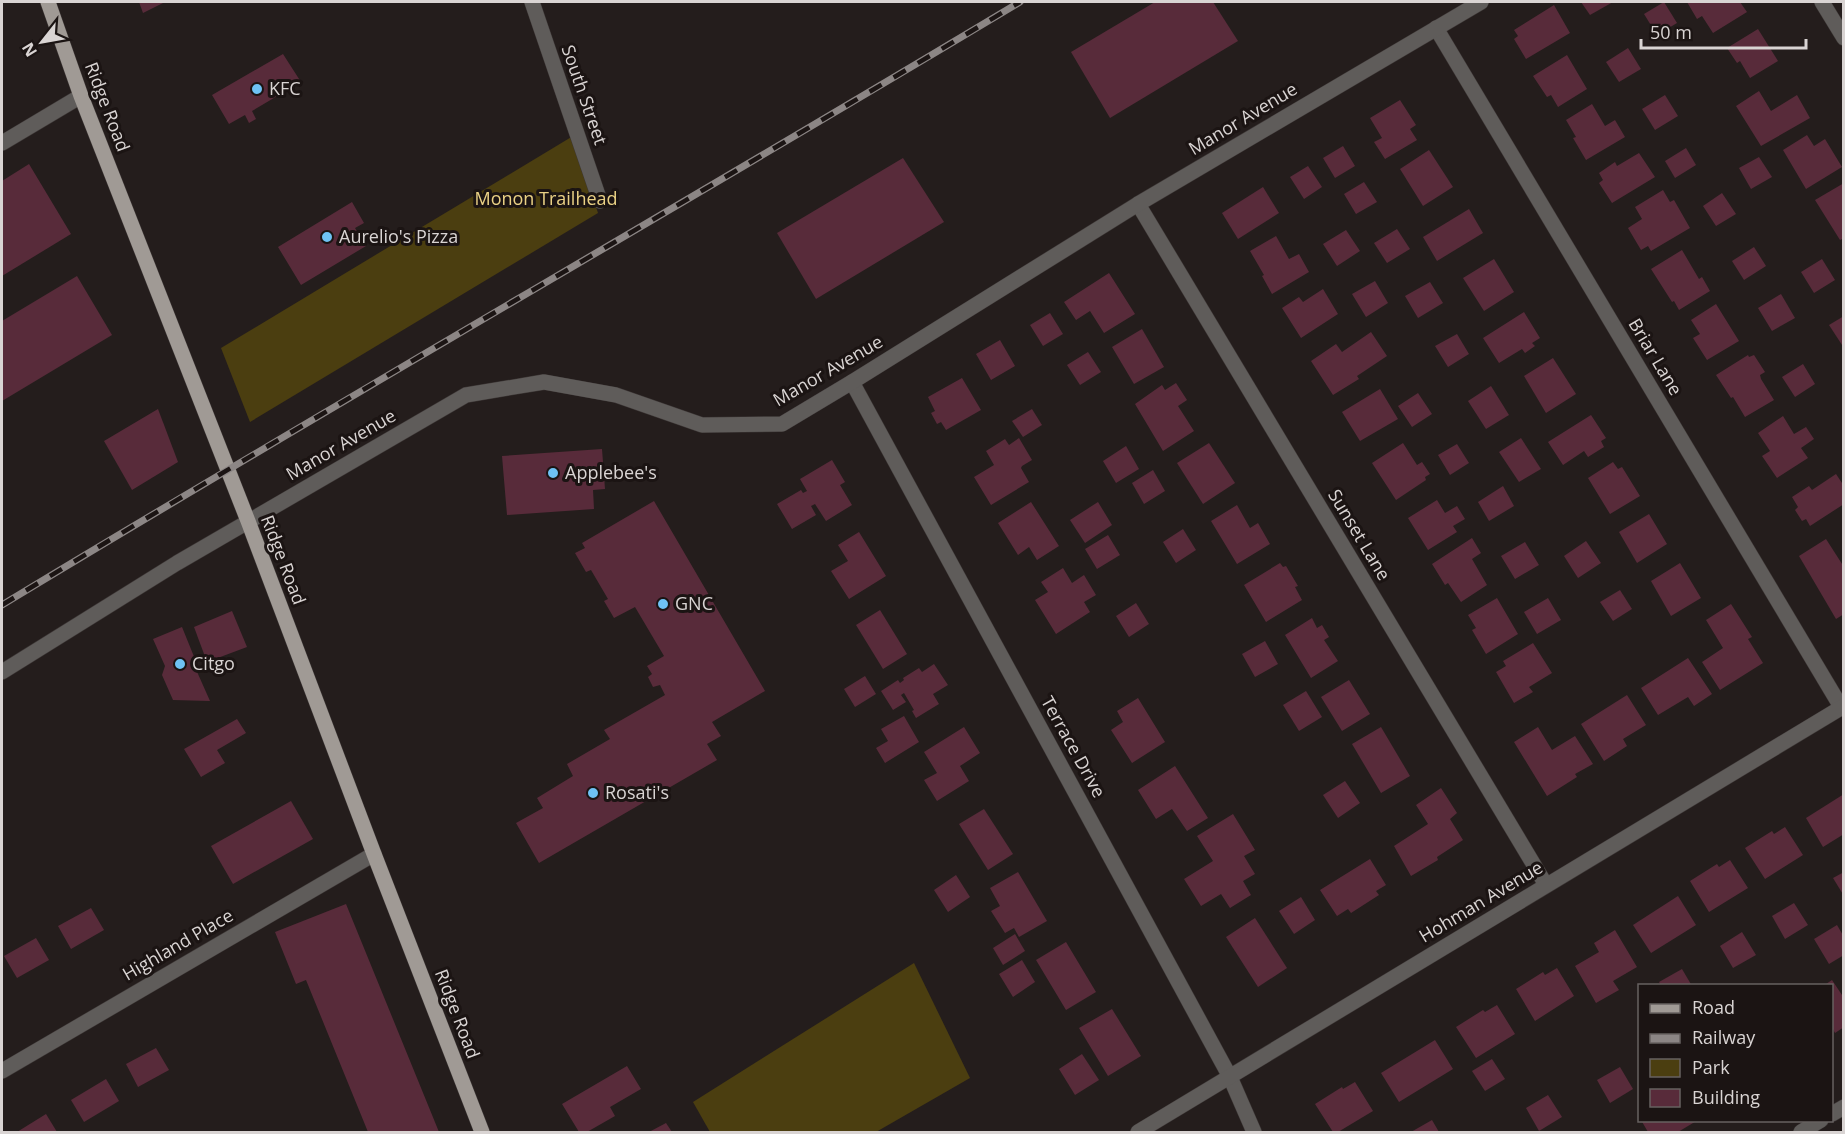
<svg xmlns="http://www.w3.org/2000/svg" width="1845" height="1134" font-family="'Open Sans',sans-serif">
  <style>
    .green { fill: #4b3e10 }
    .building { fill: #582b3a }
    .lines { fill: none; stroke-linecap: round; stroke-linejoin: round }
    .minor-casing { stroke: #3d3736; stroke-width: 16 }
    .major-casing { stroke: #3d3736; stroke-width: 16 }
    .minor { stroke: #5f5c5a; stroke-width: 15 }
    .major { stroke: #a09a95; stroke-width: 15 }
    .rail-casing { stroke: #8c8685; stroke-width: 7 }
    .rail { stroke: #1b1413; stroke-width: 4.5; stroke-dasharray: 14; stroke-linecap: butt }
    .poi-dot { fill: #6ec2f4; stroke: #1b1413; stroke-width: 2 }
    .labels { text-anchor: middle; stroke-width: 6; stroke-linejoin: round; paint-order: stroke }
    .poi-label { font-size: 18px; fill: #d9d4d3; stroke: #1b1413; text-anchor: start }
    .street-label { font-size: 18px; fill: #d9d4d3; stroke: #1b1413 }
    .park-label { font-size: 18px; fill: #ead185; stroke: #1b1413 }
  </style>
  <rect width="100%" height="100%" fill="#241d1c"/>
  <!-- green -->
  <g class="green">
    <polygon points="573,136 598,213 250,422 221,348"/>
    <polygon points="914,963 970,1078 876,1132 710,1132 693,1102"/>
  </g>
  <!-- building -->
  <g class="building">
    <polygon points="139,2 165,2 143,13"/>
    <polygon points="1155,2 1213,2 1238,41 1110,118 1071,52"/>
    <polygon points="1581,2 1613,2 1590,15"/>
    <polygon points="1664,2 1677,23 1657,35 1644,14"/>
    <polygon points="1687,2 1740,2 1747,12 1713,33 1702,16 1697,19"/>
    <polygon points="1554,5 1570,33 1526,59 1514,39 1518,36 1514,30"/>
    <polygon points="1758,29 1778,61 1750,78 1740,61 1737,63 1727,48"/>
    <polygon points="1628,48 1641,69 1619,82 1606,62"/>
    <polygon points="283,54 301,82 252,111 256,119 249,123 245,115 229,124 212,95"/>
    <polygon points="1567,55 1587,89 1558,107 1551,95 1547,97 1533,76"/>
    <polygon points="1759,91 1771,111 1797,95 1810,118 1761,146 1736,106"/>
    <polygon points="1665,95 1678,116 1655,130 1642,109"/>
    <polygon points="1400,100 1416,125 1410,129 1417,140 1385,159 1374,142 1382,138 1370,118"/>
    <polygon points="1592,104 1605,126 1615,120 1625,137 1586,160 1573,138 1576,137 1566,120"/>
    <polygon points="1807,135 1814,146 1825,139 1842,167 1806,189 1783,150"/>
    <polygon points="1343,146 1355,166 1335,178 1323,158"/>
    <polygon points="1686,148 1696,165 1675,178 1665,161"/>
    <polygon points="1429,150 1453,187 1423,206 1400,169"/>
    <polygon points="1639,153 1655,177 1612,203 1599,183 1603,180 1599,173 1615,162 1617,166"/>
    <polygon points="1759,157 1772,177 1751,189 1739,168"/>
    <polygon points="903,158 944,222 816,299 777,233"/>
    <polygon points="29,164 71,234 2,276 2,181"/>
    <polygon points="1308,166 1322,187 1304,199 1290,177"/>
    <polygon points="1364,182 1377,202 1356,214 1344,194"/>
    <polygon points="1844,183 1844,238 1840,240 1815,200"/>
    <polygon points="1263,187 1279,213 1238,239 1222,213"/>
    <polygon points="1663,190 1670,202 1674,200 1690,228 1651,251 1648,246 1641,250 1628,228 1642,219 1635,207"/>
    <polygon points="1722,193 1736,214 1716,226 1703,206"/>
    <polygon points="352,202 364,223 355,228 366,246 301,285 278,247"/>
    <polygon points="1469,209 1483,233 1437,261 1423,237"/>
    <polygon points="1397,229 1410,249 1387,263 1374,243"/>
    <polygon points="1346,230 1360,251 1337,266 1323,244"/>
    <polygon points="1276,236 1289,259 1299,254 1309,272 1272,294 1262,276 1264,275 1250,251"/>
    <polygon points="1754,247 1766,266 1744,280 1732,261"/>
    <polygon points="1682,250 1699,279 1702,277 1710,291 1679,310 1674,301 1672,302 1651,269"/>
    <polygon points="1494,259 1514,292 1484,311 1463,278"/>
    <polygon points="1822,259 1835,280 1814,293 1801,272"/>
    <polygon points="1109,273 1135,314 1104,333 1090,311 1076,320 1064,302"/>
    <polygon points="77,276 112,335 2,401 2,321"/>
    <polygon points="1375,281 1388,303 1366,317 1352,294"/>
    <polygon points="1430,282 1443,303 1418,318 1405,296"/>
    <polygon points="1323,289 1338,314 1301,338 1282,308 1299,297 1303,302"/>
    <polygon points="1781,294 1795,318 1772,331 1758,308"/>
    <polygon points="1716,304 1739,341 1707,360 1693,338 1700,334 1691,320"/>
    <polygon points="1524,312 1540,338 1532,343 1535,346 1525,353 1522,349 1499,363 1483,338"/>
    <polygon points="1050,313 1063,334 1043,346 1030,325"/>
    <polygon points="1844,316 1844,348 1829,325"/>
    <polygon points="1142,329 1164,367 1134,384 1112,347"/>
    <polygon points="1371,332 1387,356 1357,376 1359,379 1333,395 1311,361 1336,344 1342,352"/>
    <polygon points="1457,334 1469,354 1448,367 1435,346"/>
    <polygon points="1000,340 1015,366 991,380 976,354"/>
    <polygon points="1088,352 1101,372 1080,385 1067,365"/>
    <polygon points="1748,355 1749,357 1754,355 1765,372 1760,375 1761,379 1774,400 1745,417 1733,397 1731,398 1716,375"/>
    <polygon points="1553,358 1576,394 1546,413 1524,376"/>
    <polygon points="1803,364 1815,384 1795,397 1782,377"/>
    <polygon points="962,378 981,410 946,430 941,422 937,424 931,413 935,411 928,397"/>
    <polygon points="1176,383 1187,400 1178,406 1194,431 1163,451 1135,404 1162,385 1165,390"/>
    <polygon points="1491,386 1509,415 1486,429 1468,401"/>
    <polygon points="1380,389 1398,419 1360,441 1342,412"/>
    <polygon points="1418,393 1432,414 1412,427 1398,406"/>
    <polygon points="158,409 178,462 132,490 104,441"/>
    <polygon points="1032,409 1042,425 1023,437 1012,421"/>
    <polygon points="1591,415 1606,438 1601,441 1604,447 1588,457 1584,451 1563,465 1548,442"/>
    <polygon points="1783,416 1794,434 1806,427 1814,439 1801,448 1808,458 1777,478 1762,456 1770,451 1758,433"/>
    <polygon points="1019,438 1032,460 1022,466 1021,468 1029,482 991,505 974,477 994,465 986,451 1005,439 1009,445"/>
    <polygon points="1521,438 1541,469 1519,482 1499,452"/>
    <polygon points="1209,443 1235,483 1203,504 1177,463"/>
    <polygon points="1403,443 1417,465 1422,462 1430,474 1425,477 1426,480 1396,500 1372,463"/>
    <polygon points="1457,444 1469,463 1450,475 1438,455"/>
    <polygon points="1126,446 1139,469 1116,483 1103,461"/>
    <polygon points="602,449 605,489 593,490 594,509 507,515 502,456"/>
    <polygon points="832,460 845,482 840,485 852,505 826,521 815,504 811,506 816,515 792,529 777,504 801,490 803,493 807,491 800,479"/>
    <polygon points="1613,462 1618,469 1622,467 1640,496 1610,514 1588,478"/>
    <polygon points="1153,470 1165,491 1144,504 1132,483"/>
    <polygon points="1836,474 1844,486 1844,504 1810,526 1806,519 1802,521 1795,510 1798,507 1792,497 1809,486 1812,490"/>
    <polygon points="1503,486 1514,506 1489,521 1478,502"/>
    <polygon points="1437,500 1445,513 1457,506 1465,519 1453,526 1457,532 1428,550 1408,518"/>
    <polygon points="654,501 765,691 712,722 721,736 707,744 717,760 539,863 516,823 543,808 537,798 573,776 567,764 610,739 604,730 665,695 660,685 653,687 648,677 652,674 647,666 664,656 635,607 614,618 604,601 608,599 591,570 586,572 575,553 585,548 582,543"/>
    <polygon points="1031,502 1059,546 1037,560 1029,547 1018,555 998,523"/>
    <polygon points="1098,502 1112,525 1085,543 1070,520"/>
    <polygon points="1237,505 1250,528 1258,523 1270,544 1237,564 1211,521"/>
    <polygon points="1649,514 1667,544 1637,563 1619,532"/>
    <polygon points="1183,529 1196,550 1176,563 1163,542"/>
    <polygon points="859,532 886,576 849,599 831,571 848,561 838,545"/>
    <polygon points="1108,535 1120,555 1097,569 1085,549"/>
    <polygon points="1472,538 1481,553 1472,559 1487,585 1461,602 1448,583 1445,585 1432,564"/>
    <polygon points="1826,539 1844,567 1844,614 1836,619 1799,556"/>
    <polygon points="1586,541 1601,563 1578,578 1564,556"/>
    <polygon points="1525,542 1539,565 1515,579 1501,556"/>
    <polygon points="1280,563 1283,567 1286,566 1298,586 1295,587 1302,600 1266,622 1244,585"/>
    <polygon points="1680,563 1701,598 1671,616 1651,581"/>
    <polygon points="1063,568 1072,583 1084,575 1096,595 1084,602 1090,612 1056,634 1035,600 1048,592 1041,582"/>
    <polygon points="1620,590 1632,609 1613,621 1600,602"/>
    <polygon points="1497,598 1518,634 1486,654 1472,630 1476,628 1468,615"/>
    <polygon points="1548,598 1561,620 1537,634 1524,612"/>
    <polygon points="1136,603 1149,624 1129,637 1116,616"/>
    <polygon points="1731,604 1752,637 1748,639 1763,663 1720,690 1702,662 1723,648 1706,620"/>
    <polygon points="880,610 907,654 883,669 856,625"/>
    <polygon points="232,611 247,647 207,662 194,627"/>
    <polygon points="1312,618 1317,628 1322,625 1329,637 1324,640 1338,661 1311,678 1285,635"/>
    <polygon points="182,627 197,664 194,665 210,701 173,700 162,675 165,666 153,639"/>
    <polygon points="1265,641 1278,664 1255,677 1242,654"/>
    <polygon points="1533,643 1552,673 1529,687 1533,692 1514,703 1496,672 1506,666 1503,661"/>
    <polygon points="1688,658 1712,694 1694,706 1688,697 1658,715 1641,688"/>
    <polygon points="934,664 948,685 933,694 939,704 916,718 912,711 914,710 904,693 901,695 906,702 893,710 881,691 898,680 900,683 904,680 903,678 919,668 922,672"/>
    <polygon points="865,676 876,694 855,707 844,689"/>
    <polygon points="1349,680 1370,714 1342,731 1321,697"/>
    <polygon points="1306,691 1322,717 1299,731 1283,705"/>
    <polygon points="1627,695 1646,725 1623,739 1627,746 1604,761 1581,724"/>
    <polygon points="1138,698 1165,742 1132,763 1111,730 1123,722 1117,711"/>
    <polygon points="904,716 919,742 885,763 876,748 888,741 881,729"/>
    <polygon points="237,719 246,733 217,750 225,763 201,777 184,749"/>
    <polygon points="964,727 980,753 960,766 969,781 937,801 924,780 937,773 924,752"/>
    <polygon points="1381,727 1410,776 1381,793 1352,744"/>
    <polygon points="1538,727 1552,750 1575,736 1593,764 1575,774 1577,777 1547,796 1514,742"/>
    <polygon points="1175,766 1208,818 1187,831 1172,809 1156,819 1138,790"/>
    <polygon points="1345,781 1360,803 1338,818 1323,795"/>
    <polygon points="1441,788 1457,813 1450,819 1463,840 1437,857 1438,860 1411,876 1394,846 1428,824 1416,805"/>
    <polygon points="1844,794 1844,834 1823,847 1806,818"/>
    <polygon points="291,801 313,839 233,884 211,846"/>
    <polygon points="984,809 1013,854 988,870 959,824"/>
    <polygon points="1233,814 1255,850 1244,856 1255,874 1243,881 1251,895 1230,908 1221,894 1201,906 1184,879 1213,861 1197,836"/>
    <polygon points="1785,827 1803,855 1765,879 1745,848 1772,831 1774,834"/>
    <polygon points="1370,859 1386,885 1376,891 1379,895 1351,913 1348,909 1337,916 1320,890"/>
    <polygon points="1730,860 1748,888 1709,912 1690,881 1717,864 1719,867"/>
    <polygon points="1018,872 1047,921 1019,937 1014,928 1005,933 991,911 1000,906 990,888"/>
    <polygon points="1844,872 1844,896 1833,878"/>
    <polygon points="956,875 970,897 948,912 934,890"/>
    <polygon points="1678,896 1696,925 1651,953 1633,925"/>
    <polygon points="1301,897 1315,920 1294,934 1279,911"/>
    <polygon points="1794,903 1808,925 1785,939 1772,916"/>
    <polygon points="346,904 439,1132 368,1132 306,980 296,984 275,932"/>
    <polygon points="91,908 104,930 71,949 58,926"/>
    <polygon points="1255,918 1287,968 1258,987 1226,937"/>
    <polygon points="1837,925 1844,937 1844,955 1829,964 1814,939"/>
    <polygon points="1615,930 1637,967 1613,981 1619,990 1596,1003 1575,966 1599,952 1594,943"/>
    <polygon points="1742,932 1756,955 1733,968 1720,946"/>
    <polygon points="1015,934 1025,951 1003,965 993,948"/>
    <polygon points="36,938 49,960 17,978 4,956"/>
    <polygon points="1066,942 1096,992 1066,1010 1036,960"/>
    <polygon points="1022,960 1035,982 1013,997 999,974"/>
    <polygon points="1557,968 1574,996 1535,1021 1516,989 1543,972 1545,975"/>
    <polygon points="1682,969 1692,986 1661,986 1659,982"/>
    <polygon points="1832,980 1844,998 1844,1027 1835,1033 1832,1027 1832,986 1823,986"/>
    <polygon points="1497,1005 1515,1034 1476,1058 1456,1027 1483,1010 1485,1012"/>
    <polygon points="1112,1009 1141,1056 1108,1076 1079,1028"/>
    <polygon points="1435,1040 1453,1069 1399,1102 1381,1073"/>
    <polygon points="156,1048 169,1070 138,1087 126,1064"/>
    <polygon points="1082,1054 1099,1080 1075,1095 1059,1069"/>
    <polygon points="1492,1059 1505,1079 1485,1091 1472,1071"/>
    <polygon points="627,1066 641,1089 610,1107 615,1116 587,1132 579,1132 562,1104"/>
    <polygon points="1620,1067 1633,1089 1610,1103 1597,1080"/>
    <polygon points="106,1079 119,1101 84,1122 71,1100"/>
    <polygon points="1355,1082 1373,1111 1338,1132 1333,1132 1315,1104 1342,1087 1343,1089"/>
    <polygon points="1548,1095 1562,1117 1539,1131 1526,1108"/>
    <polygon points="46,1114 57,1132 17,1132"/>
    <polygon points="1432,1120 1439,1132 1411,1132"/>
    <polygon points="1641,1120 1698,1120 1678,1132 1648,1132"/>
    <polygon points="666,1123 672,1132 649,1132"/>
  </g>
  <g class="lines">
    <defs>
      <g id="minor">
        <polyline points="532,2 600,201"/>
        <polyline points="1822,2 1844,38"/>
        <polyline points="1436,28 1841,707"/>
        <polyline points="2,143 81,96"/>
        <polyline points="1138,204 1546,885"/>
        <polyline points="852,382 1230,1077 1254,1132"/>
        <polyline points="2,672 177,563 466,395 544,382 616,395 702,425 782,424 852,382 1138,204 1481,2"/>
        <polyline points="2,1071 374,854"/>
        <polyline points="1832,1114 1844,1107"/>
        <polyline points="1138,1132 1844,706"/>
        <polyline points="1801,1132 1821,1120"/>
      </g>
      <polyline id="major" points="48,2 81,96 248,521 374,854 482,1132"/>
    </defs>
    <!-- minor casing -->
    <use href="#minor" class="minor-casing"/>
    <!-- major casing -->
    <use href="#major" class="major-casing"/>
    <!-- minor -->
    <use href="#minor" class="minor"/>
    <!-- major -->
    <use href="#major" class="major"/>
    <defs>
      <path id="rail" d="M2,605C339,401 682,205 1020,2"/>
    </defs>
    <!-- rail casing -->
    <use href="#rail" class="rail-casing"/>
    <!-- rail -->
    <use href="#rail" class="rail"/>
  </g>
  <!-- markers -->
  <g class="poi-dot">
    <circle cx="257" cy="89" r="6"/>
    <circle cx="327" cy="237" r="6"/>
    <circle cx="553" cy="473" r="6"/>
    <circle cx="663" cy="604" r="6"/>
    <circle cx="180" cy="664" r="6"/>
    <circle cx="593" cy="793" r="6"/>
  </g>
  <g class="labels">
    <!-- poi labels -->
    <g class="poi-label">
      <text x="269" y="95">KFC</text>
      <text x="339" y="243">Aurelio's Pizza</text>
      <text x="565" y="479">Applebee's</text>
      <text x="675" y="610">GNC</text>
      <text x="192" y="670">Citgo</text>
      <text x="605" y="799">Rosati's</text>
    </g>
    <!-- street labels -->
    <g class="street-label">
      <text transform="translate(584 95) rotate(71)" y="6">South Street</text>
      <text transform="translate(107 107) rotate(69)" y="6">Ridge Road</text>
      <text transform="translate(1243 119) rotate(-31)" y="6">Manor Avenue</text>
      <text transform="translate(1655 357) rotate(59)" y="6">Briar Lane</text>
      <text transform="translate(828 371) rotate(-30)" y="6">Manor Avenue</text>
      <text transform="translate(341 445) rotate(-30)" y="6">Manor Avenue</text>
      <text transform="translate(1359 535) rotate(59)" y="6">Sunset Lane</text>
      <text transform="translate(283 560) rotate(69)" y="6">Ridge Road</text>
      <text transform="translate(1073 747) rotate(61)" y="6">Terrace Drive</text>
      <text transform="translate(1481 902) rotate(-31)" y="6">Hohman Avenue</text>
      <text transform="translate(178 945) rotate(-30)" y="6">Highland Place</text>
      <text transform="translate(457 1014) rotate(69)" y="6">Ridge Road</text>
    </g>
    <!-- park labels -->
    <g class="park-label">
      <text x="546" y="205">Monon Trailhead</text>
    </g>
  </g>
  <!-- border -->
  <rect width="1845" height="1134" fill="none" stroke="#d9d4d3" stroke-width="6"/>
  <!-- legend -->
  <rect x="1638" y="984" width="195" height="138" fill="#1b1413" stroke="#676160" stroke-width="1.5"/>
  <rect x="1650" y="1004" width="30" height="9" fill="#a09a95" stroke="#676160" stroke-width="1.5"/>
  <text x="1692" y="1014" font-size="18" fill="#d9d4d3">Road</text>
  <rect x="1650" y="1034" width="30" height="9" fill="#8c8685" stroke="#676160" stroke-width="1.5"/>
  <text x="1692" y="1044" font-size="18" fill="#d9d4d3">Railway</text>
  <rect x="1650" y="1059" width="30" height="18" fill="#4b3e10" stroke="#676160" stroke-width="1.5"/>
  <text x="1692" y="1074" font-size="18" fill="#d9d4d3">Park</text>
  <rect x="1650" y="1089" width="30" height="18" fill="#582b3a" stroke="#676160" stroke-width="1.5"/>
  <text x="1692" y="1104" font-size="18" fill="#d9d4d3">Building</text>
  <!-- north arrow -->
  <g transform="translate(42 42) rotate(239)" stroke="#1b1413" stroke-width="4.5" paint-order="stroke">
  <path d="M0-4.5L10 22L0 15L-10 22Z" fill="#d9d4d3"/>
  <text y="-9" font-size="16" font-weight="bold" text-anchor="middle" fill="#d9d4d3">N</text>
  </g>
  <!-- scale -->
  <path d="M1641 39v9h165v-9" fill="none" stroke="#d9d4d3" stroke-width="3"/>
  <text x="1650" y="39" font-size="18" fill="#d9d4d3" stroke="#1b1413" stroke-width="4.5" paint-order="stroke">50 m</text>
</svg>
